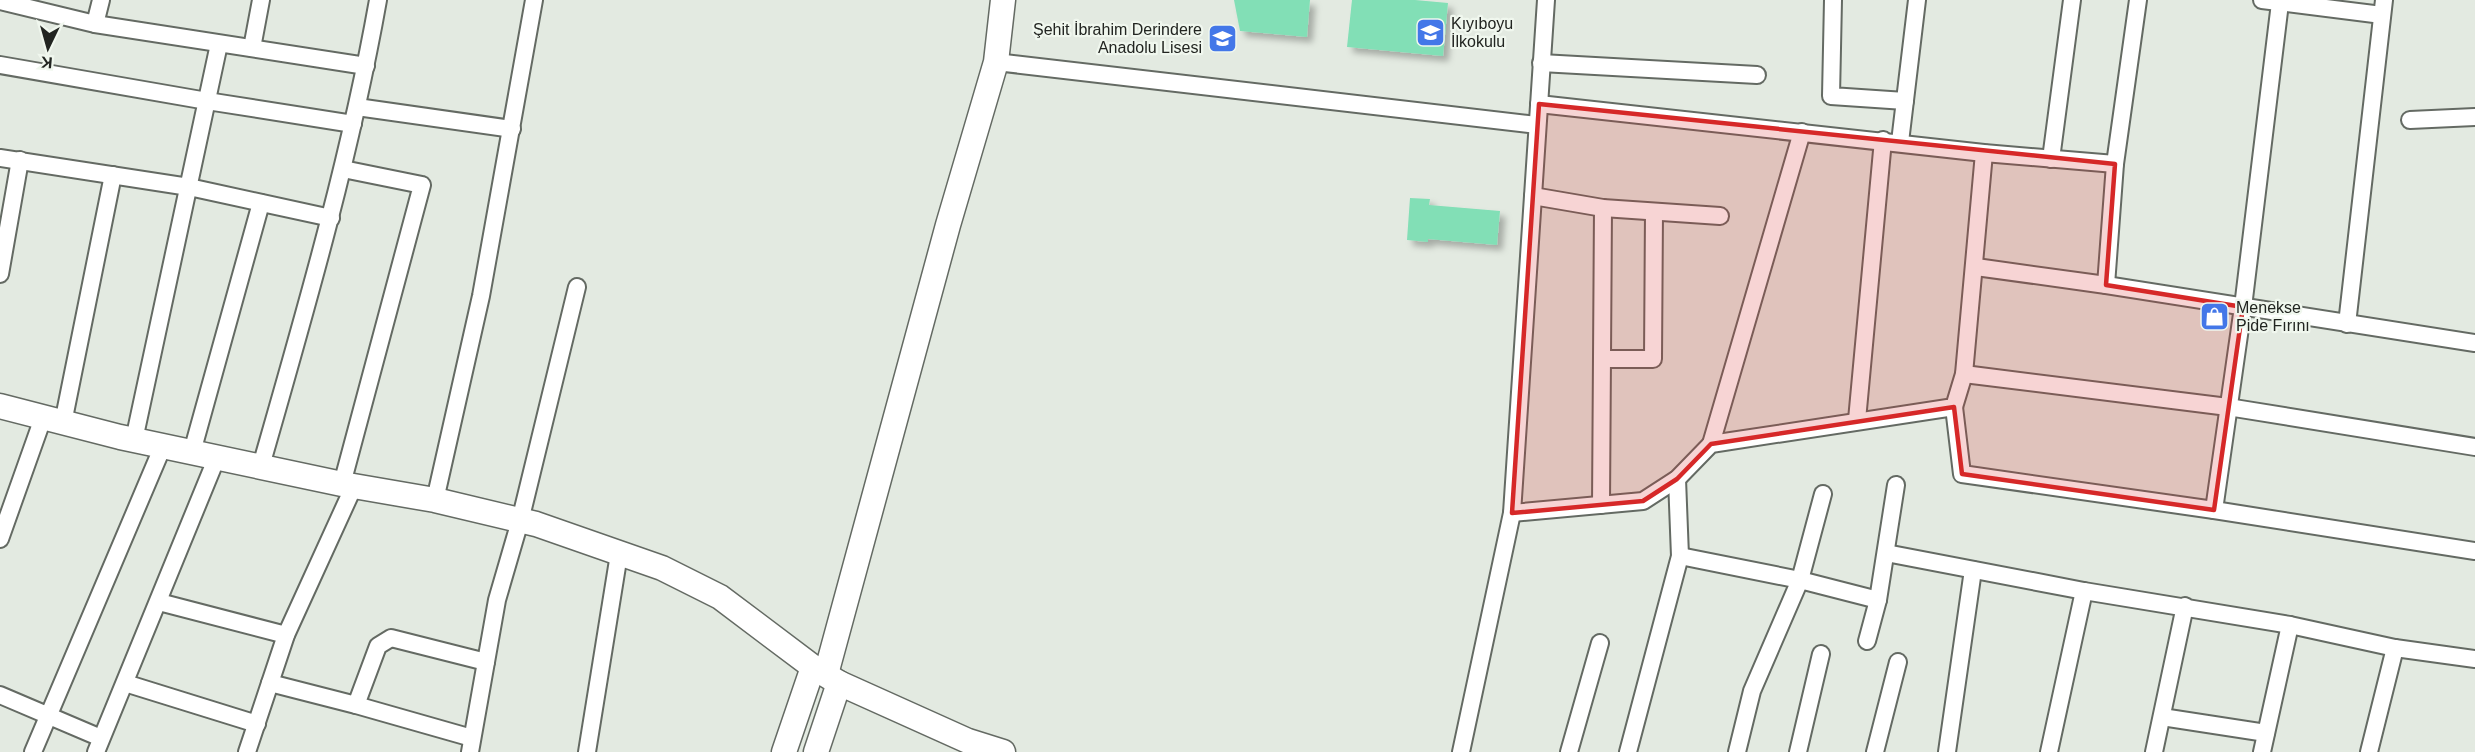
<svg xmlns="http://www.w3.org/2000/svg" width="2475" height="752" font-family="Arial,sans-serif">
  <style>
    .building { fill: #82dfb6; filter: url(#shadow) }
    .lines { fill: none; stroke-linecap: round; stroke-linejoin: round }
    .minor-casing { stroke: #646a63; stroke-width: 20 }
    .secondary-casing { stroke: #646a63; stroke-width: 27 }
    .minor { stroke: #fff; stroke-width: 16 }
    .secondary { stroke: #fff; stroke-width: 24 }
    .marked { fill: #d62828; fill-opacity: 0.2; stroke: #d62828; stroke-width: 4.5; stroke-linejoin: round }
    .labels { text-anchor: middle; stroke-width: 4.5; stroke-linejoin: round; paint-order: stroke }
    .poi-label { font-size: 16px; fill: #222521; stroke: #f0f7ee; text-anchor: start }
  </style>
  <defs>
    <filter id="shadow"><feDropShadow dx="5.5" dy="5.5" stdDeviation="3" flood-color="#0004"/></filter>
  </defs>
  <rect width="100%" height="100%" fill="#e3eae1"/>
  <!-- building -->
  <g class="building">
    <polygon points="1234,0 1310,0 1307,37 1240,31"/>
    <polygon points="1352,0 1415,0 1448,3 1443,56 1347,47"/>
    <polygon points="1410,198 1430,199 1429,205 1500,211 1497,245 1428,239 1428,242 1407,240"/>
  </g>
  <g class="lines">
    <defs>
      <g id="minor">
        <polyline points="1833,0 1831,96 1905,101"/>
        <polyline points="2262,0 2382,15"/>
        <polyline points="0,1 95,24 366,66"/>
        <polyline points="95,24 101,0"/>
        <polyline points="252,48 261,0"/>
        <polyline points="996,62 1537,125"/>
        <polyline points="1541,63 1757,75"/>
        <polyline points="0,65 207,101 353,124"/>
        <polyline points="1539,104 1984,153 2115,164"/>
        <polyline points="357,107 512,129"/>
        <polyline points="2410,120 2475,117"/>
        <polyline points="1900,142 1917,0"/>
        <polyline points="0,158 189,187 331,218"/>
        <polyline points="2051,159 2072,0"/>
        <polyline points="1533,196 1603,208 1720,216"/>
        <polyline points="1976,267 2106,285 2475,343"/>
        <polyline points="0,274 20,160"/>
        <polyline points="2106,285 2115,164 2138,0"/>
        <polyline points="2347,324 2384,0"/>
        <polyline points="1602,359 1653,359 1654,212"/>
        <polyline points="1964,374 2228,407 2475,447"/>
        <polyline points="1954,407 1962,474 2214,510 2475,551"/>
        <polyline points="1857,420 1883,140"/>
        <polyline points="63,423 113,175"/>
        <polyline points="134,440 219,44"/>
        <polyline points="1711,444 1802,132"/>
        <polyline points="192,452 261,203"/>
        <path d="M261,466C305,312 350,158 378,0"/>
        <polyline points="342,484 422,185 343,169"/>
        <polyline points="435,500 481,296 534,0"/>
        <polyline points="1601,505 1603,208"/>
        <polyline points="2214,510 2243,307 2280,3"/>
        <polyline points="1512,513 1643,501 1677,479 1711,444 1954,407 1964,374 1984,153"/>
        <polyline points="0,539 43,418"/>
        <polyline points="1886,553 2084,591 2290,625 2395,648 2475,659"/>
        <polyline points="1680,556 1800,580 1878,600"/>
        <polyline points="159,602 286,635"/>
        <polyline points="1867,641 1878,600 1896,485"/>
        <polyline points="125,683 257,724"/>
        <polyline points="270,683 356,705 472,738"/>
        <polyline points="0,695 101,738"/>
        <polyline points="356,705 378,646 391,638 486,662"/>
        <polyline points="2162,717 2266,733"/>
        <polyline points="33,752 163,446"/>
        <polyline points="96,752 217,457"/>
        <polyline points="247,752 286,635 354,486"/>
        <polyline points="470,752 497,600 520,521 577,287"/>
        <polyline points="587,752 619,554"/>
        <polyline points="1461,752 1512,513 1546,0"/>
        <polyline points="1569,752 1600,643"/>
        <polyline points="1628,752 1680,556 1677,479"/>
        <polyline points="1737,752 1752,691 1800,580 1823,494"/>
        <polyline points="1798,752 1821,654"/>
        <polyline points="1875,752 1898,662"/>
        <polyline points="1947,752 1973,570"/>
        <polyline points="2049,752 2084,591"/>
        <polyline points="2154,752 2185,606"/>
        <polyline points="2262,752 2290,625"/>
        <polyline points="2369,752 2395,648"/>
      </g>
      <g id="secondary">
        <polyline points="0,406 120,437 342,484 435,500 536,524 662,568 720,597 813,667 839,683 968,741 1003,752"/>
        <polyline points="826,674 948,225 996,62 1003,0"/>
        <polyline points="784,752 813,667"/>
        <polyline points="816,752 839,683"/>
      </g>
    </defs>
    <!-- minor casing -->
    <use href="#minor" class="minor-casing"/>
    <!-- secondary casing -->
    <use href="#secondary" class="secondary-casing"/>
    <!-- minor -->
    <use href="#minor" class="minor"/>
    <!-- secondary -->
    <use href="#secondary" class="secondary"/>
  </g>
  <!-- marked area -->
  <path class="marked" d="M1539,104L2115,164L2106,285L2243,307L2214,510L1962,474L1954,407L1711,444L1677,479L1643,501L1512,513Z"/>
  <!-- icons -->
  <defs>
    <symbol id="school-square" viewBox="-11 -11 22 22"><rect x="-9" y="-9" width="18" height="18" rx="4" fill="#4377e8" stroke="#f0f7ee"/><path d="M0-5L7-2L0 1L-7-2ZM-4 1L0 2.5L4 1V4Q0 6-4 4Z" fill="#fff"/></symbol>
    <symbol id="shop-square" viewBox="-11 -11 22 22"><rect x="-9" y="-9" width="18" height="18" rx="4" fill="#4377e8" stroke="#f0f7ee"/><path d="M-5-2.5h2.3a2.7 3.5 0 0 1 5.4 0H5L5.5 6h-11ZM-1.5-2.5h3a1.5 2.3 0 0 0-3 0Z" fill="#fff"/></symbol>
  </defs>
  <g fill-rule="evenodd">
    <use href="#school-square" x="1414" y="16" width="33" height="33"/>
    <use href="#school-square" x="1206" y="22" width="33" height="33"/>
    <use href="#shop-square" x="2198" y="300" width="33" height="33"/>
  </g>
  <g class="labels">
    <!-- poi labels -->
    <g class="poi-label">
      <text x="1451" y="29">Kıyıboyu<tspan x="1451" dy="18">İlkokulu</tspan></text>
      <text x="1202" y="35" text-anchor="end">Şehit İbrahim Derindere<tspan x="1202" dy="18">Anadolu Lisesi</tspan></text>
      <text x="2236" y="313">Menekse<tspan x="2236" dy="18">Pide Fırını</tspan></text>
    </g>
  </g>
  <!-- north arrow -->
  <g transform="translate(48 48) rotate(185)" stroke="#f0f7ee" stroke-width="4.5" paint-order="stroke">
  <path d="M0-4.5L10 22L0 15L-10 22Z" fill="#222521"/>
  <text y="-9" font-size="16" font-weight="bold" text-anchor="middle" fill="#222521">K</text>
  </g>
</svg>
